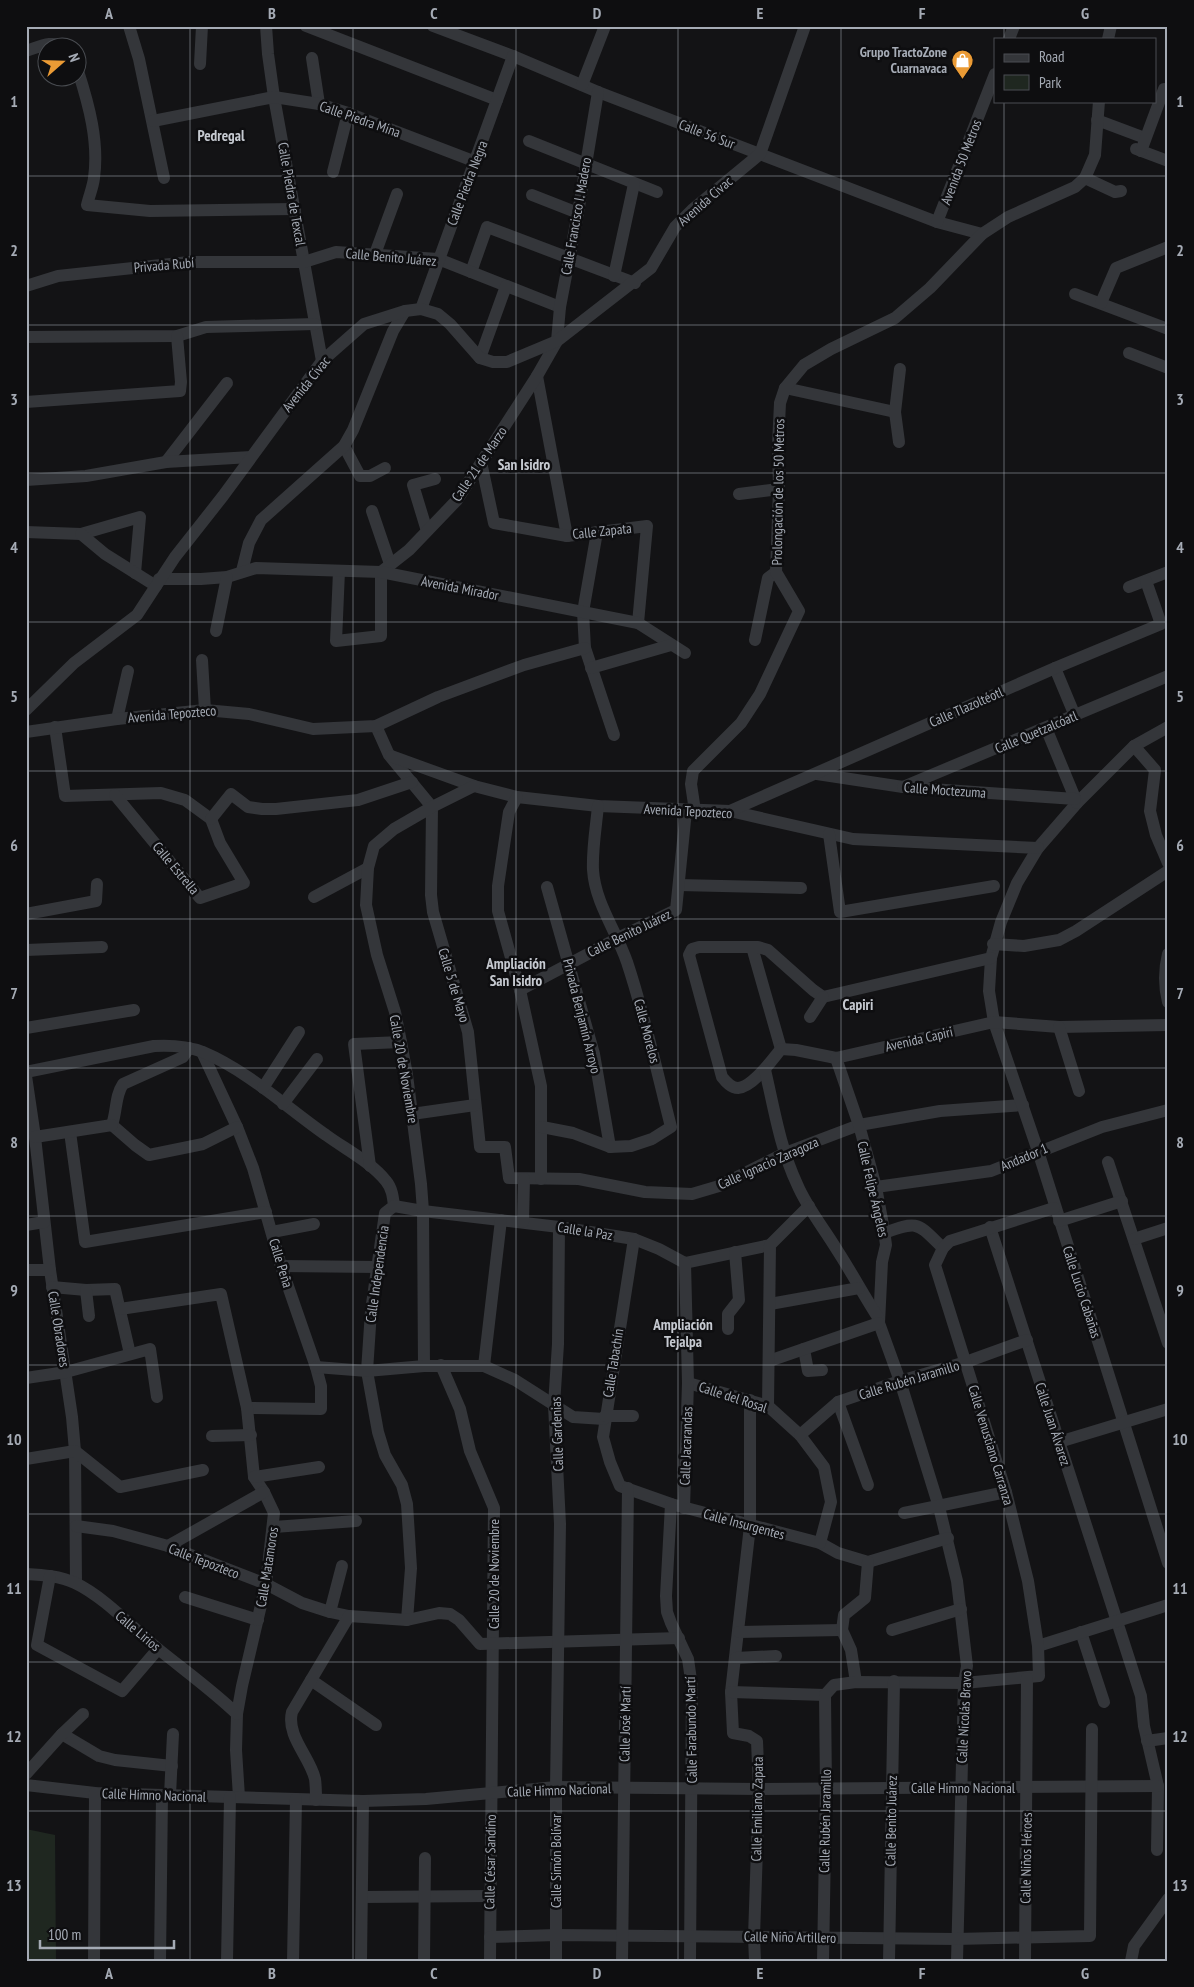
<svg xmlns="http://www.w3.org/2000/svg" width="1194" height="1987" font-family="'PT Sans Narrow',sans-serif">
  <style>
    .green { fill: #1f2720 }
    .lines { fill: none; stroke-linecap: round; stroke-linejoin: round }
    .minor { stroke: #34363a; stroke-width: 12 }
    .grid { fill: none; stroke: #a5abb5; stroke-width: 1; stroke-opacity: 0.55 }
    .labels { text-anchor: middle; stroke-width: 5; stroke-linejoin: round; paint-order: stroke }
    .poi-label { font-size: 14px; font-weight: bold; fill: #a5abb5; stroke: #0e0e10; text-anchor: end }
    .street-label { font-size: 14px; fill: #a5abb5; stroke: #0e0e10 }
    .neighbourhood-label { font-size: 15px; font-weight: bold; fill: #c6cad1; stroke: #0e0e10 }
    .neatline { fill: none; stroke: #a5abb5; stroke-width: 2 }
    .grid-label { font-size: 16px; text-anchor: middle; font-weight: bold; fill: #a5abb5 }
  </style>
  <rect width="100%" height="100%" fill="#131315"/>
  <!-- green -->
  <polygon class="green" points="26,1829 55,1835 56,1961 26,1961"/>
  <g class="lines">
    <!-- minor -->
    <g class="minor">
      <polyline points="129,26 139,59 164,178"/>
      <polyline points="266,26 268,54 274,97 322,361"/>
      <polyline points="306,26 497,100"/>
      <polyline points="433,26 513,56 598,92 937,222 982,234"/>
      <polyline points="1009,39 1014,26"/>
      <polyline points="1108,39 1111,26"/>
      <path d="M26,51C39,47 52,39 65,48"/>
      <polyline points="312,58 319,104"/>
      <polyline points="200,64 202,26"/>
      <path d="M78,71C89,105 99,142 94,178C93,187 89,196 87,205L150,211L295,209"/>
      <polyline points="582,85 605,26"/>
      <polyline points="1097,120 1145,138"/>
      <polyline points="153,121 274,97 319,104 348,113 476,162"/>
      <polyline points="529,141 657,192"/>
      <polyline points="1136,149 1168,161"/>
      <polyline points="1141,151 1164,89"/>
      <polyline points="333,172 348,113"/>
      <polyline points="1085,178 1115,192 1121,191"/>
      <polyline points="532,195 578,213"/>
      <polyline points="937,222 995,74"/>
      <polyline points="375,254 397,194"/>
      <polyline points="471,272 487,227 635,283"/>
      <polyline points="614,276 634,184"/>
      <polyline points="26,286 58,276 189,262 304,262 336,252 438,259 560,307"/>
      <polyline points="1075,294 1168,329"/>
      <polyline points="1101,303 1116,268 1168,247"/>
      <polyline points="421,309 513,56"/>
      <polyline points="26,337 177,336 206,327 315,324"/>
      <polyline points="1129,353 1168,368"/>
      <polyline points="480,358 506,286"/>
      <polyline points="537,376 567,536"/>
      <polyline points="785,388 895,412"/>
      <polyline points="26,402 180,391 181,382 177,336"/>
      <polyline points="899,442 895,412 900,369"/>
      <polyline points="344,446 360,476 370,476 385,468"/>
      <polyline points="166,462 227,383"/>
      <polyline points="481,462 494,523 567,536 647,526 638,623"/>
      <polyline points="26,480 86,476 166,462 251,457"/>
      <polyline points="739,494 779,489"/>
      <polyline points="372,511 390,564"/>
      <polyline points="427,531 413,485 435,479"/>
      <polyline points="26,532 81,534 140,517 135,573"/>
      <polyline points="597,532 583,612 585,648 614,735"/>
      <polyline points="81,534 105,554 156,586"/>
      <polyline points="242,571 249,543 261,520 344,446 353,430 393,331 405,311"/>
      <polyline points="339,571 336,641 381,636 381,572 409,550 457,500 537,376 557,341 560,307 578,213 598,92"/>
      <polyline points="159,579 201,579 227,577 256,568 381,572 638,623 685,653"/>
      <polyline points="1129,587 1168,572"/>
      <polyline points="216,631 227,577"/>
      <polyline points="755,640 768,578 776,572"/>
      <polyline points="202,660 205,710"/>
      <polyline points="591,668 671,645"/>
      <polyline points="1055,668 1075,716"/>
      <polyline points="26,710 74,663 137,615 175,557 223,496 322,361 364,324 405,311 421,309 438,314 450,324 480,358 493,362 507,362 557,341 651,268 675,227 692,210 760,154 805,26"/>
      <polyline points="117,719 128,671"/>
      <polyline points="376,726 389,755 432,807 431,895 433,912 468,1032 480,1147 505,1147 509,1178 579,1179 645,1192 692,1194 719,1186 785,1153 859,1125 940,1111 1023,1105"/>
      <polyline points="55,727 65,796 161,793 185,800 211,819"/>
      <polyline points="1168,727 1134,746 1077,803 1038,848 1017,883 1001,922 991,958 989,991 994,1022 1038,1151 1168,1563"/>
      <polyline points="1046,728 1077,803"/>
      <polyline points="26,732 117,719 205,710 249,714 313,729 376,726 438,697 524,665 585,648"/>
      <polyline points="1134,746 1155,770 1150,811 1156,835 1168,863"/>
      <polyline points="391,756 474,786 517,797 598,806 730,811 853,839 1038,848"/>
      <polyline points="817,774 903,787 1075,799"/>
      <polyline points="903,787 1168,676"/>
      <polyline points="115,795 200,898 244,883 220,843 211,819"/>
      <polyline points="517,797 509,812 498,886 498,911 520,990 541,1086 541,1179"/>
      <polyline points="695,811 691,784 693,771 741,723 760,694 799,611 776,572 779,489 778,445 780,403 785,388 804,365 831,349 895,318 930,288 982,234 1008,217 1075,187 1085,178 1095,155 1099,101"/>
      <polyline points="730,811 1055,668 1161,624 1146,581"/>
      <polyline points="211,819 231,794 248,807 262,809 276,809 358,800 412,782"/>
      <polyline points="829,834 840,912 994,886"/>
      <polyline points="679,885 801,888"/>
      <polyline points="547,887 594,1054 610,1147"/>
      <polyline points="314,897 368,868"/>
      <polyline points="26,914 96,901 97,884"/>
      <polyline points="993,944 1024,946 1059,940 1076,931 1168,871"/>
      <polyline points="752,947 781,1049"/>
      <polyline points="26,950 102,947"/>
      <path d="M1168,954C1164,970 1164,986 1168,1002"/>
      <path d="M991,958L823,997L813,990L768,950L758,947H699L692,949L689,955L722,1077C726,1082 731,1088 738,1088C753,1087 772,1060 781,1049L796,1050L836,1058L994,1022L1059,1027L1168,1025"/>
      <polyline points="520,990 618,938 676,910 686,811"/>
      <polyline points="810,1017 823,997"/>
      <polyline points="1059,1027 1079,1091"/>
      <polyline points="26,1028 134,1010"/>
      <polyline points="202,1052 237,1127 253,1168 281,1266 316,1367 321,1386 321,1409 247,1408"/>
      <polyline points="836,1058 859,1125 876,1187 884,1230 886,1245 882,1262 879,1323 900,1381 939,1507 957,1581 967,1666 964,1683 957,1961"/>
      <path d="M765,1070C774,1108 780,1148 797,1184C807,1208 824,1228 837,1250C852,1273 864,1296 879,1319"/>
      <path d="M26,1072L154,1046C171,1045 187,1046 203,1052C248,1071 286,1107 326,1135C345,1149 371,1162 386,1181C392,1188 393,1197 394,1206L385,1213L371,1311L367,1371L378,1432L385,1455L402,1485L407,1504L411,1568L407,1620"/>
      <polyline points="26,1076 35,1137 50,1270 72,1417 75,1451 76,1583"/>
      <polyline points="263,1088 299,1032"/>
      <polyline points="283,1104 317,1059"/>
      <polyline points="412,1114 475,1105"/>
      <polyline points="112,1125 135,1145 149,1155 203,1144 237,1127"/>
      <path d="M112,1125C117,1110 115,1096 123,1084L183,1057L189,1048"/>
      <path d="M542,1127L573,1133L610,1147L631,1146L652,1139L671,1127C657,1072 645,1016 627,962C617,932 595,903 593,870C592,850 596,827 598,806"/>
      <polyline points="70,1132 85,1242 266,1212"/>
      <polyline points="35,1137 112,1125"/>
      <polyline points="1108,1162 1168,1343"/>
      <polyline points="370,1166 354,1044 401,1042"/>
      <polyline points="876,1187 991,1171 1102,1127 1168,1110"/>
      <polyline points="394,1206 423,1211 559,1227 634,1239 659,1249 685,1263 770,1245"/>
      <polyline points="1059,1221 1122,1201"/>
      <polyline points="523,1222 524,1179"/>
      <polyline points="26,1225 44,1222"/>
      <polyline points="990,1227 1141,1696 1144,1726 1158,1786 1157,1850"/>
      <polyline points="272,1232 314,1224"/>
      <path d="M884,1233C919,1220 917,1223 943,1248"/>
      <polyline points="634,1239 603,1437 610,1462 620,1486 671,1504 820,1543 838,1553 868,1562 948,1538"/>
      <polyline points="1134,1239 1168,1228"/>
      <polyline points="281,1266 377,1267"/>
      <polyline points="26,1270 50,1270"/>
      <polyline points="52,1287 86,1290 115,1289 130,1354"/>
      <polyline points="86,1290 89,1316"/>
      <polyline points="770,1304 859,1288"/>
      <polyline points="120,1309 221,1294 247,1408 254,1477 264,1492 274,1513 266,1584 242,1686 237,1714 236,1750 239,1797"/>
      <polyline points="728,1329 728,1314 739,1300 735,1252"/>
      <polyline points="804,1349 808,1371 822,1370"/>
      <polyline points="769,1361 879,1323"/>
      <polyline points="441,1365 460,1409 470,1451 494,1508 490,1961"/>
      <polyline points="424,1366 423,1211 421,1184 407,1075 401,1042 395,1012 377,955 366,905 368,868 374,846 394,829 432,807 474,786"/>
      <polyline points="484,1366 501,1220"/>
      <polyline points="316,1367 367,1371 424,1366 484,1366 515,1380 573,1417 604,1419"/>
      <polyline points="26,1378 66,1372 150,1349 157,1397"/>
      <polyline points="688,1383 768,1406 800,1435 824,1467 831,1502 820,1543"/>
      <polyline points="750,1400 750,1526 731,1692 733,1733 749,1736 757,1741 759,1789 754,1937 755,1961"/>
      <polyline points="838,1402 868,1485"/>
      <polyline points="768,1406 770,1245 809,1206"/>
      <polyline points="605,1416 633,1416"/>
      <polyline points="800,1435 838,1402 900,1381 966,1362 1027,1340"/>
      <polyline points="212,1436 251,1435"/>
      <polyline points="1059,1442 1168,1409"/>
      <polyline points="26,1459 75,1451 120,1487 203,1470"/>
      <polyline points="254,1477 319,1467"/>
      <polyline points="671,1504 666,1596 667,1612 671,1623 688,1659 692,1687 690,1961"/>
      <polyline points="684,1508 688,1383 685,1263"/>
      <polyline points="904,1513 1006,1492"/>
      <polyline points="76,1526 113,1531 168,1546 266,1584 302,1603 330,1612 349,1616 407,1620 439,1613 450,1614 459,1620 480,1644 679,1638"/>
      <polyline points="274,1527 356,1521"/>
      <polyline points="168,1546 264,1492"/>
      <path d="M26,1574C43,1575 60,1576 75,1583C103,1596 133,1628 157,1648C184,1670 212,1690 237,1714"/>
      <polyline points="50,1576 37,1645 122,1691 158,1649"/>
      <polyline points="185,1597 258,1620"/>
      <polyline points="330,1612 342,1566"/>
      <polyline points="892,1630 961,1609"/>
      <polyline points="739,1632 842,1630"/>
      <polyline points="1081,1632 1104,1702"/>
      <polyline points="1038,1646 1168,1605"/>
      <polyline points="736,1658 776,1656"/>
      <polyline points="311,1680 376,1725"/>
      <polyline points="856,1682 851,1650 842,1630 844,1615 865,1598 868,1562"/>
      <polyline points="731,1692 825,1695"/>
      <polyline points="62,1734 99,1756 115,1760 172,1766"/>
      <polyline points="1147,1741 1168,1738"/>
      <polyline points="26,1774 62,1734 83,1714"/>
      <polyline points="26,1785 95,1793 363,1801 426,1799 556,1787 759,1789 1158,1786"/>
      <polyline points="170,1795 173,1734"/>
      <path d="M316,1800C316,1793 316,1786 315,1779C310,1757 286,1736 292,1712L349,1616"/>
      <polyline points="362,1897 490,1896"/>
      <polyline points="490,1937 556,1935 956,1939 1090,1936 1092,1729"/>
      <polyline points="94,1961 95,1793"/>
      <polyline points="160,1961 162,1795"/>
      <polyline points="227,1961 230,1797"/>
      <polyline points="293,1961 296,1799"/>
      <polyline points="361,1961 363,1801"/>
      <polyline points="424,1961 425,1858"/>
      <polyline points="556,1961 556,1787 560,1524 554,1405 558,1344 559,1227"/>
      <polyline points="622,1961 628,1488"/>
      <polyline points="823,1961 826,1789 825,1695 834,1685 856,1682 964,1683 1039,1676 1038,1646 1028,1581 1006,1492 935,1265 943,1248 950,1241 1054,1208"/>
      <polyline points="889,1961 894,1681"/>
      <polyline points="1025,1961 1027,1678"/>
      <polyline points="1131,1961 1134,1946 1168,1899"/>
    </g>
  </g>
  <!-- grid -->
  <path class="grid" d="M190,26V1961M353,26V1961M516,26V1961M678,26V1961M841,26V1961M1004,26V39M1004,101V1961M26,176H1168M26,325H1168M26,473H1168M26,622H1168M26,771H1168M26,919H1168M26,1068H1168M26,1216H1168M26,1365H1168M26,1514H1168M26,1662H1168M26,1811H1168"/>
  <!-- icons -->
  <defs>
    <symbol id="shop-pin" viewBox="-11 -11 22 30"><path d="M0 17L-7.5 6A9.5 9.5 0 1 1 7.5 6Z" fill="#eb9b35" stroke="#0e0e10"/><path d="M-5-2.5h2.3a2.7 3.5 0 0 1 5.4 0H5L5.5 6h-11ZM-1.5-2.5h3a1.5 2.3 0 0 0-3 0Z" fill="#fff"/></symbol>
  </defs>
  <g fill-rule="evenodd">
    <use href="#shop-pin" x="950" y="48" width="25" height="34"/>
  </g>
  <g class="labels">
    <!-- poi labels -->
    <g class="poi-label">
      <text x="947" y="57">Grupo TractoZone<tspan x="947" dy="16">Cuarnavaca</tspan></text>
    </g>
    <!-- street labels -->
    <g class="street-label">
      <text transform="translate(360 119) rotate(19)" y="5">Calle Piedra Mina</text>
      <text transform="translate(707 134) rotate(21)" y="5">Calle 56 Sur</text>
      <text transform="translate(961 162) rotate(-69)" y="5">Avenida 50 Metros</text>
      <text transform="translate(467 183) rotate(-69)" y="5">Calle Piedra Negra</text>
      <text transform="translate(292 194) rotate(80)" y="5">Calle Piedra de Texcal</text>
      <text transform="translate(705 201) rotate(-41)" y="5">Avenida Civac</text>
      <text transform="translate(576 216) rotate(-80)" y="5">Calle Francisco I. Madero</text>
      <text transform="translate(391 257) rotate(5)" y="5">Calle Benito Juárez</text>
      <text transform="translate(164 265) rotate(-5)" y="5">Privada Rubí</text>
      <text transform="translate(306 384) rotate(-51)" y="5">Avenida Civac</text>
      <text transform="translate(479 464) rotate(-56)" y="5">Calle 21 de Marzo</text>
      <text transform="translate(778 492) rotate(-89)" y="5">Prolongación de los 50 Metros</text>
      <text transform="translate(602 531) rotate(-6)" y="5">Calle Zapata</text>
      <text transform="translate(460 588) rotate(11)" y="5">Avenida Mirador</text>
      <text transform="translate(966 707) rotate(-24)" y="5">Calle Tlazoltéotl</text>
      <text transform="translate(172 714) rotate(-5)" y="5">Avenida Tepozteco</text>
      <text transform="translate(1036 732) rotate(-23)" y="5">Calle Quetzalcóatl</text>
      <text transform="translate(945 790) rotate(4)" y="5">Calle Moctezuma</text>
      <text transform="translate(688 811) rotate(3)" y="5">Avenida Tepozteco</text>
      <text transform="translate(176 868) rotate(50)" y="5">Calle Estrella</text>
      <text transform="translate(629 933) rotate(-26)" y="5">Calle Benito Juárez</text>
      <text transform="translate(454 985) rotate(73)" y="5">Calle 5 de Mayo</text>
      <text transform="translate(582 1016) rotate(76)" y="5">Privada Benjamín Arroyo</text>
      <text transform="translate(647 1031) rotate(75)" y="5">Calle Morelos</text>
      <text transform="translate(919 1039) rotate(-13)" y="5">Avenida Capiri</text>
      <text transform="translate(404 1069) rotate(80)" y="5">Calle 20 de Noviembre</text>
      <text transform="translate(1024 1157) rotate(-23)" y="5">Andador 1</text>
      <text transform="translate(768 1163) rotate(-24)" y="5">Calle Ignacio Zaragoza</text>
      <text transform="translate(873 1189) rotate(77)" y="5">Calle Felipe Ángeles</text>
      <text transform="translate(585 1231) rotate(9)" y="5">Calle la Paz</text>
      <text transform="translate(281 1263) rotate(73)" y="5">Calle Peña</text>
      <text transform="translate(377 1274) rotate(-82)" y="5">Calle Independencia</text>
      <text transform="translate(1082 1292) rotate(72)" y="5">Calle Lucio Cabañas</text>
      <text transform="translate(59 1329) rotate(81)" y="5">Calle Obradores</text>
      <text transform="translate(613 1363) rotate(-81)" y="5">Calle Tabachín</text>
      <text transform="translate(909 1380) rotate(-17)" y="5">Calle Rubén Jaramillo</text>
      <text transform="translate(733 1397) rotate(18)" y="5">Calle del Rosal</text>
      <text transform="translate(1053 1424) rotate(72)" y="5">Calle Juan Álvarez</text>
      <text transform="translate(557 1434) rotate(-92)" y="5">Calle Gardenias</text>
      <text transform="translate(991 1445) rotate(73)" y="5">Calle Venustiano Carranza</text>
      <text transform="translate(686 1446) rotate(-88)" y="5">Calle Jacarandas</text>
      <text transform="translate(744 1524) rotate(15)" y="5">Calle Insurgentes</text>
      <text transform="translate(204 1561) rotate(21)" y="5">Calle Tepozteco</text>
      <text transform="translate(267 1567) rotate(-81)" y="5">Calle Matamoros</text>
      <text transform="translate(494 1574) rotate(-90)" y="5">Calle 20 de Noviembre</text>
      <text transform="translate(138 1631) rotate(40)" y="5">Calle Lirios</text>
      <text transform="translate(964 1717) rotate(-87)" y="5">Calle Nicolás Bravo</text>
      <text transform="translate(625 1724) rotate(-89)" y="5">Calle José Martí</text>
      <text transform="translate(691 1730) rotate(-91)" y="5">Calle Farabundo Martí</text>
      <text x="963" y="1793">Calle Himno Nacional</text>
      <text transform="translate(559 1790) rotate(-2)" y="5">Calle Himno Nacional</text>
      <text transform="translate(154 1795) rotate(2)" y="5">Calle Himno Nacional</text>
      <text transform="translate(757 1809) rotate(-89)" y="5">Calle Emiliano Zapata</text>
      <text transform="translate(825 1821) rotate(-89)" y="5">Calle Rubén Jaramillo</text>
      <text transform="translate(891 1821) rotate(-89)" y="5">Calle Benito Juárez</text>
      <text transform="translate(1026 1858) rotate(-89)" y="5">Calle Niños Héroes</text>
      <text transform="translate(556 1861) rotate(-90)" y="5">Calle Simón Bolívar</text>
      <text transform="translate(490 1862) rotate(-89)" y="5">Calle César Sandino</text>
      <text transform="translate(790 1937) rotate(1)" y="5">Calle Niño Artillero</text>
    </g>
    <!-- neighbourhood labels -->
    <g class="neighbourhood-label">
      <text x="221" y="141">Pedregal</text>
      <text x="524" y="470">San Isidro</text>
      <text x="516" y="969">Ampliación<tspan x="516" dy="17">San Isidro</tspan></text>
      <text x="858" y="1010">Capiri</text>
      <text x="683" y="1330">Ampliación<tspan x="683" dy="17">Tejalpa</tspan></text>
    </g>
  </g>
  <!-- border -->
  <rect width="1194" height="1987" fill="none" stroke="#0e0e10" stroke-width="55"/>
  <!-- legend -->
  <rect x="994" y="38" width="162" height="65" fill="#0e0e10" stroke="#4a4d52"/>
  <rect x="1004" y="54" width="25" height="8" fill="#34363a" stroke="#4a4d52"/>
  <text x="1039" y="62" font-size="15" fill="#a5abb5">Road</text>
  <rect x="1004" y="75" width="25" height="15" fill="#1f2720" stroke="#4a4d52"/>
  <text x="1039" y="88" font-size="15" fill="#a5abb5">Park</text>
  <!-- north arrow -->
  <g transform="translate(62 62) rotate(70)"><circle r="24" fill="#0e0e10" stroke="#4a4d52"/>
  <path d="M0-4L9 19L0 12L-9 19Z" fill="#eb9b35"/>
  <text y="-8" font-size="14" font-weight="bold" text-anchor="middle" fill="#a5abb5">N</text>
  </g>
  <!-- scale -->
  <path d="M40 1940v8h134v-8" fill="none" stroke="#a5abb5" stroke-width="2.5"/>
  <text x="48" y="1940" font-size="15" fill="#a5abb5" stroke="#0e0e10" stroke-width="4" paint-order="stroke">100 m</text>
  <rect x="28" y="28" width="1138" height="1932" class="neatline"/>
  <g class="grid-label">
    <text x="109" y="19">A</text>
    <text x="272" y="19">B</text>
    <text x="434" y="19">C</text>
    <text x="597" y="19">D</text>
    <text x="760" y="19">E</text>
    <text x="922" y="19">F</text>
    <text x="1085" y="19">G</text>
    <text x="14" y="107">1</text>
    <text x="1180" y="107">1</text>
    <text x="14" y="256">2</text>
    <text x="1180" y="256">2</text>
    <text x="14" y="405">3</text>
    <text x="1180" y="405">3</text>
    <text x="14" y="553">4</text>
    <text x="1180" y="553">4</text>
    <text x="14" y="702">5</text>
    <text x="1180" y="702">5</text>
    <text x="14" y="851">6</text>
    <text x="1180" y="851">6</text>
    <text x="14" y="999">7</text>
    <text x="1180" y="999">7</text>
    <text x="14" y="1148">8</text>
    <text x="1180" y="1148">8</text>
    <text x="14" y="1296">9</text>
    <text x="1180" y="1296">9</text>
    <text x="14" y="1445">10</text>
    <text x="1180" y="1445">10</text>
    <text x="14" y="1594">11</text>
    <text x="1180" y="1594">11</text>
    <text x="14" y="1742">12</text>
    <text x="1180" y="1742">12</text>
    <text x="14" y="1891">13</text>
    <text x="1180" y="1891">13</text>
    <text x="109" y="1979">A</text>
    <text x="272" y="1979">B</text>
    <text x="434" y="1979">C</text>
    <text x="597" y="1979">D</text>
    <text x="760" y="1979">E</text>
    <text x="922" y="1979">F</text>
    <text x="1085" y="1979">G</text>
  </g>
</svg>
